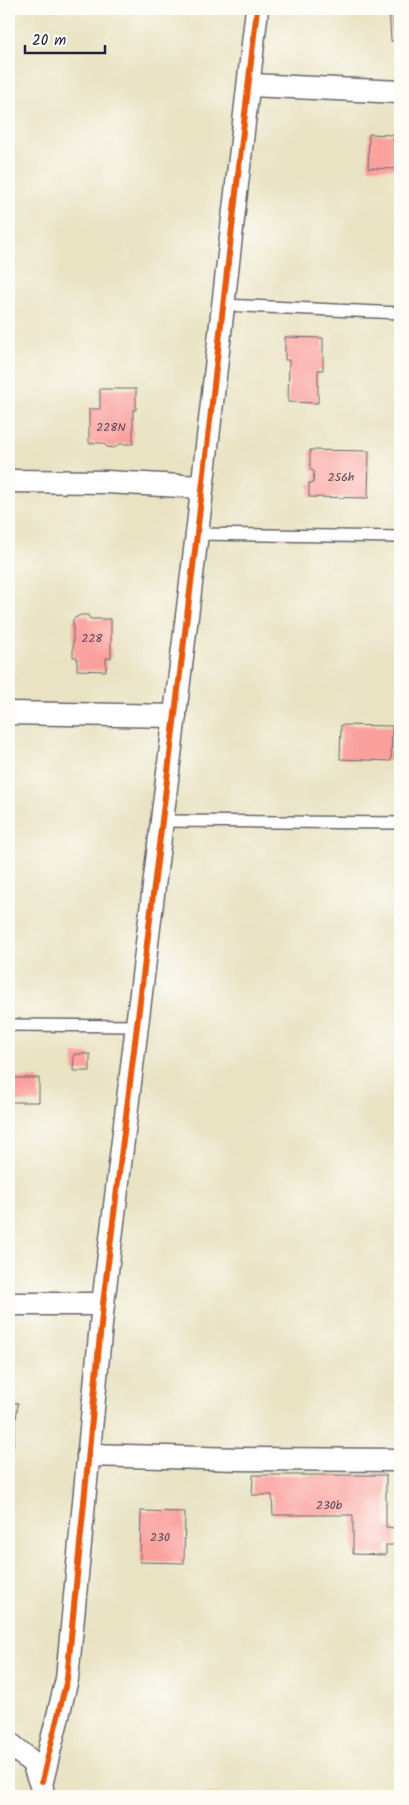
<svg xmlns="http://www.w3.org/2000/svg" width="409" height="1805" font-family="Kalam,sans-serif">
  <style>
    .building { fill: #faa19e }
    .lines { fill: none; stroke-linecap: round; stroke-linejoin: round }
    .lane-casing { stroke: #68666b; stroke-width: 14 }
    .street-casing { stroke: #68666b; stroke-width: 25 }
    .lane { stroke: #fff; stroke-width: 11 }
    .street { stroke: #fff; stroke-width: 22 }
    .cycleway-casing { stroke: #fdfcf7; stroke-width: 9 }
    .cycleway { stroke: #e8590c; stroke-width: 6 }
    .labels { text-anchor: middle; stroke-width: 4; stroke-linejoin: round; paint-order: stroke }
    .number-label { font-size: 12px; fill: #584254 }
  </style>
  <rect width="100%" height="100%" fill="#fdfcf7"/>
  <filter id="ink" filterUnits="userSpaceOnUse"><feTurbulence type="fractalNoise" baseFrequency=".02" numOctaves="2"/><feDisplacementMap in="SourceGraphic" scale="10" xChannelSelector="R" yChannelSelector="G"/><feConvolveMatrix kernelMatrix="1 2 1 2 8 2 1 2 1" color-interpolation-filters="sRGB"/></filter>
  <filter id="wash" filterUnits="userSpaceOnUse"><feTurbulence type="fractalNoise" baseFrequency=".0096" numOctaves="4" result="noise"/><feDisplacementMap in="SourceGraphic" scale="20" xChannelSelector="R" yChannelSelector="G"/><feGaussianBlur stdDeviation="1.12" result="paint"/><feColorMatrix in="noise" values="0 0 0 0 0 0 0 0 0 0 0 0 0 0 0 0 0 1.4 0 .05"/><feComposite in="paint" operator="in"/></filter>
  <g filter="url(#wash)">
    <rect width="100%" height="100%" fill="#e9e3c3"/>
    <g id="blocks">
      <!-- building -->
      <g class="building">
        <polygon points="389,9 400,9 400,41 391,41"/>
        <polygon points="369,134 394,135 393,140 400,140 400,169 368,168"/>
        <polygon points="285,337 323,338 323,370 318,370 318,403 288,402 289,360 285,360"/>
        <polygon points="100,389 136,389 136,410 133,410 133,444 119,444 114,448 107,447 103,443 89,443 89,409 100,409"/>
        <polygon points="310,450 369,451 368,498 309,497 309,483 313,483 314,471 310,470"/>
        <polygon points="81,615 88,615 90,619 111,619 111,658 106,658 106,671 77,670 77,657 73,657 73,619"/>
        <polygon points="341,725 392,726 391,761 340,759"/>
        <polygon points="74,1054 90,1054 90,1071 73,1071"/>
        <polygon points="9,1060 15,1060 15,1078 39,1078 39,1102 9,1102"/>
        <polygon points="9,1402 18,1403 11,1463 9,1463"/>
        <polygon points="253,1475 386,1475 386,1527 395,1528 395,1545 386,1545 386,1555 353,1554 353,1515 273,1515 272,1495 252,1495"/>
        <polygon points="141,1511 185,1512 184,1563 140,1562"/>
        <rect x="194" y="1794" width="62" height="2"/>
      </g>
    </g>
  </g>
  <g filter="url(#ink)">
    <use href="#blocks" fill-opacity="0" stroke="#68666b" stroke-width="1"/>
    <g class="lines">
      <defs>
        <g id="lane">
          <polyline points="223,305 400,313"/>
          <polyline points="197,534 400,537"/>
          <polyline points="162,821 400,823"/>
          <polyline points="9,1025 137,1026"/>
        </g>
        <g id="street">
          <polyline points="250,85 400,92"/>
          <polyline points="9,481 106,482 201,487"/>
          <polyline points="9,713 175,716"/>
          <polyline points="9,1304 103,1304"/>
          <polyline points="88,1455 240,1459 400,1460"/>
          <polyline points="9,1743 33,1763 42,1788"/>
          <polyline points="42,1781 67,1679 103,1304 197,534 257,9"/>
        </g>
      </defs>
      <!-- lane casing -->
      <use href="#lane" class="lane-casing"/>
      <!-- street casing -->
      <use href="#street" class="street-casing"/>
      <!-- lane -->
      <use href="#lane" class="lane"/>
      <!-- street -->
      <use href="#street" class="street"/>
      <defs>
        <polyline id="cycleway" points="42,1781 67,1679 103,1304 197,534 257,9"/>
      </defs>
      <!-- cycleway casing -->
      <use href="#cycleway" class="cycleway-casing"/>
      <!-- cycleway -->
      <use href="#cycleway" class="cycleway"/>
    </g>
  </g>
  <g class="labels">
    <!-- number labels -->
    <g class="number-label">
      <text x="111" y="431">228N</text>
      <text x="341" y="481">256h</text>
      <text x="92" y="642">228</text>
      <text x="329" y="1509">230b</text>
      <text x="160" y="1541">230</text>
    </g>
  </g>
  <!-- margin -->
  <rect width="409" height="1805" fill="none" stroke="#fdfcf7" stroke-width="30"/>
  <!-- scale -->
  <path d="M25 45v8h80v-8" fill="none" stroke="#22223b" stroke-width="2.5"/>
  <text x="32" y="45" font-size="15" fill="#22223b" stroke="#fdfcf7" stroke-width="4" paint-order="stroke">20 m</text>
</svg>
